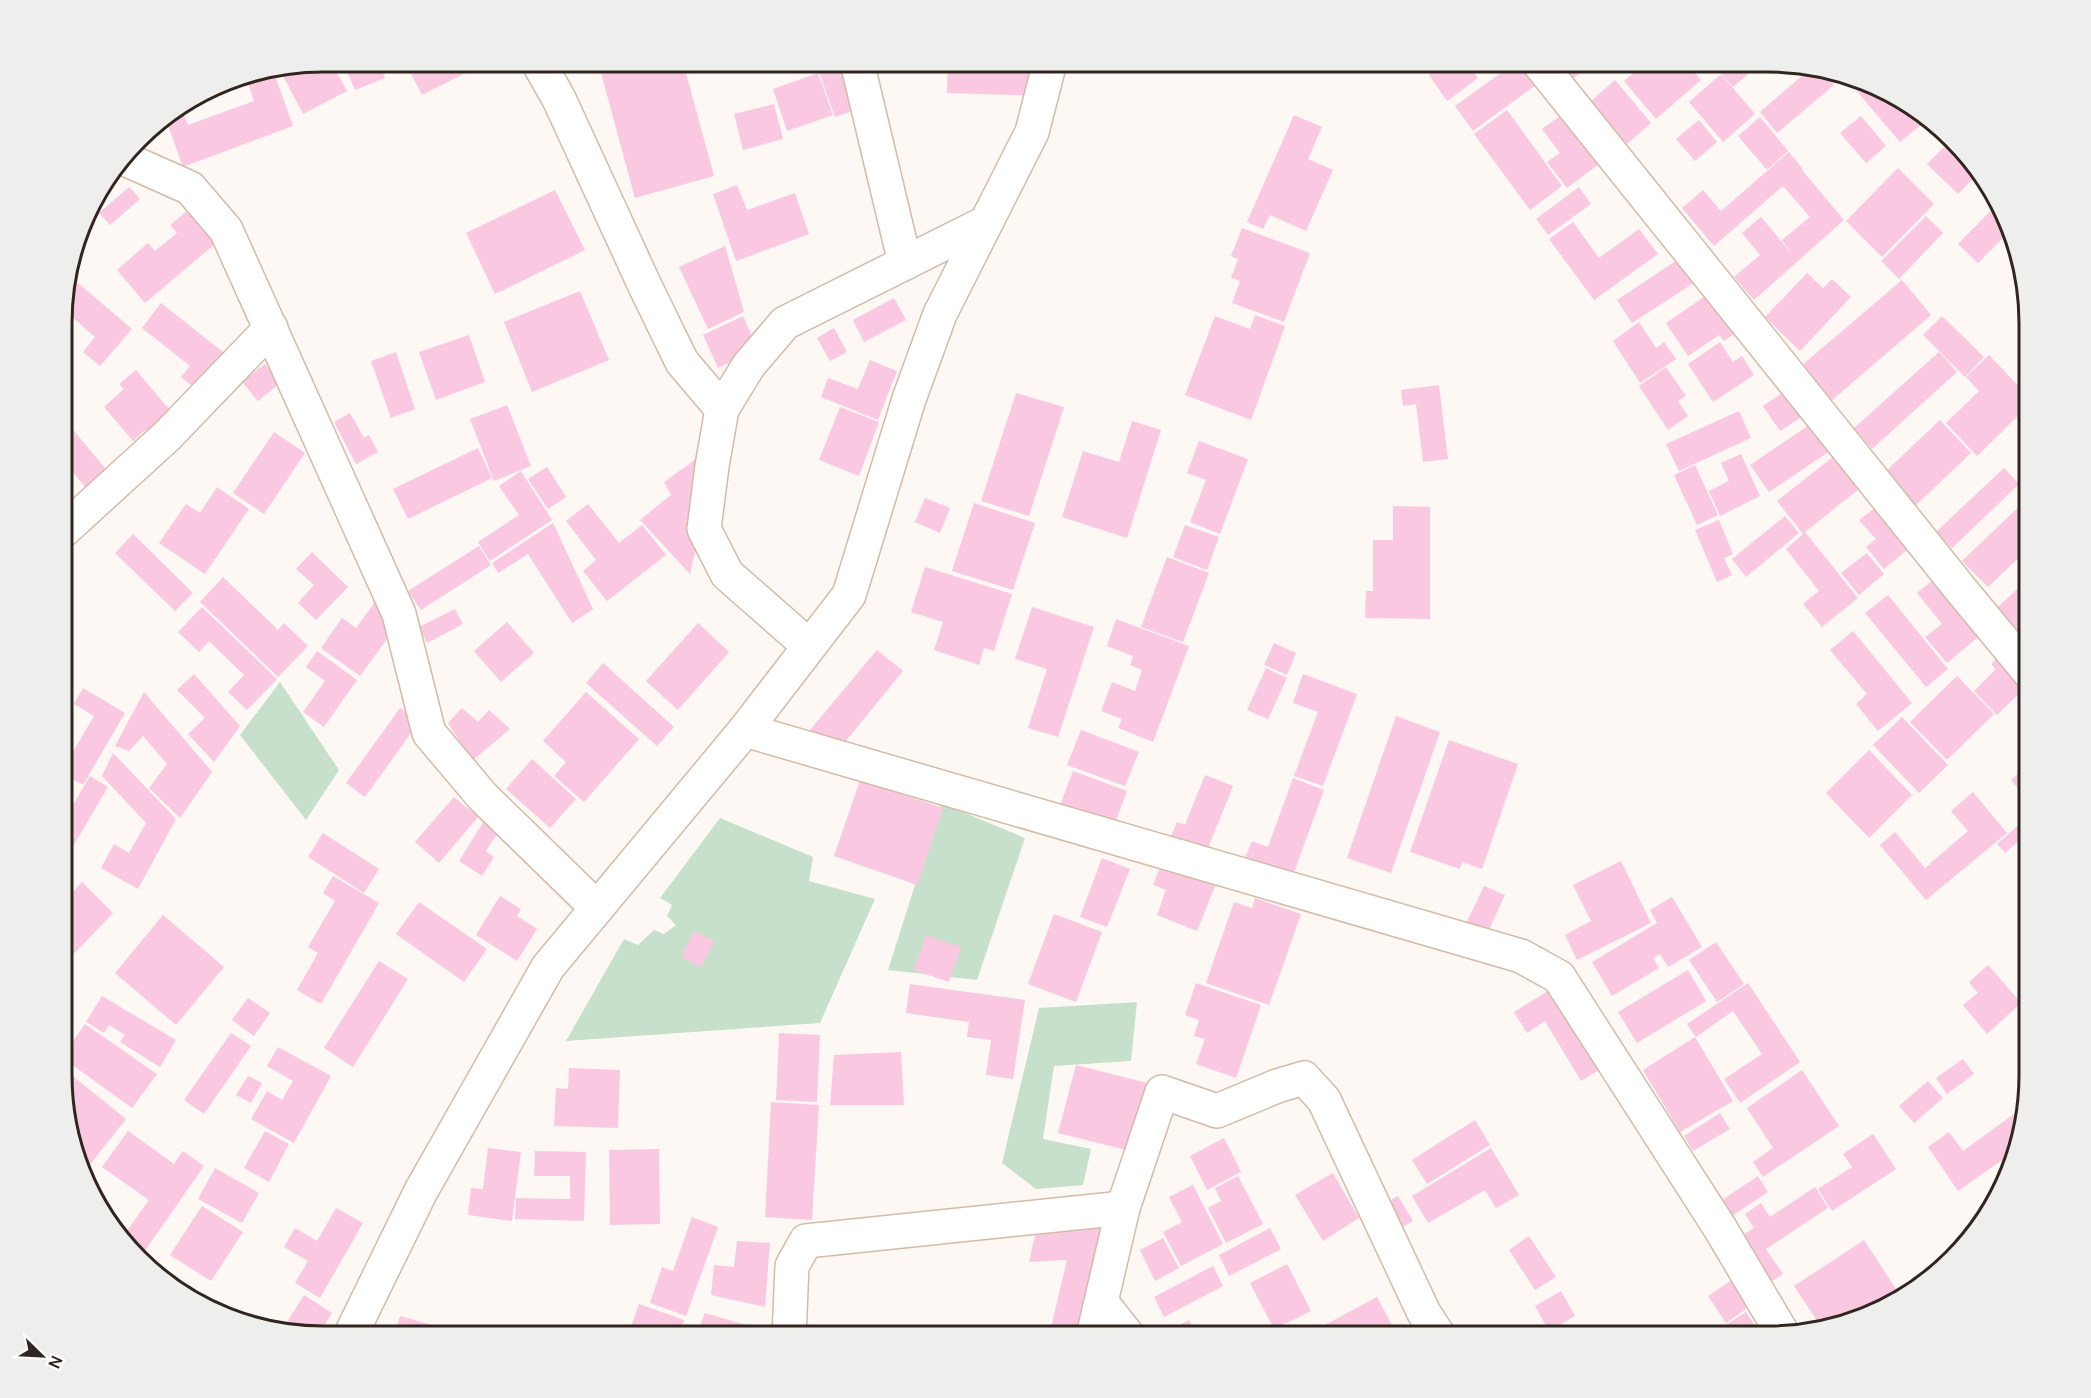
<svg xmlns="http://www.w3.org/2000/svg" width="2091" height="1398" font-family="Manrope,sans-serif">
  <style>
    .green { fill: #c6e0cb }
    .building { fill: #fbc8e2 }
    .lines { fill: none; stroke-linecap: round; stroke-linejoin: round }
    .minor-casing { stroke: #d3bba7; stroke-width: 36 }
    .minor { stroke: #fff; stroke-width: 33 }
    .rim { fill: none; stroke: #30261f; stroke-width: 3 }
  </style>
  <rect width="100%" height="100%" fill="#fdf8f4"/>
  <!-- green -->
  <g class="green">
    <polygon points="280,682 339,770 306,820 240,735"/>
    <polygon points="941,803 1025,838 977,980 888,970"/>
    <polygon points="720,818 813,857 809,881 875,899 820,1023 566,1041 624,939 638,945 654,930 664,934 676,925 667,916 672,905 660,898"/>
    <polygon points="1137,1002 1131,1061 1054,1066 1043,1139 1091,1149 1083,1185 1036,1189 1002,1163 1039,1008"/>
  </g>
  <!-- building -->
  <g class="building">
    <polygon points="323,62 331,62 347,91 303,114 282,74 295,67"/>
    <polygon points="343,62 379,62 385,78 355,90"/>
    <polygon points="405,62 484,62 485,63 422,95"/>
    <polygon points="598,62 683,62 714,176 635,198"/>
    <polygon points="819,62 848,62 864,107 835,117 816,63"/>
    <polygon points="948,62 985,63 985,62 1043,62 1041,96 947,93"/>
    <polygon points="1448,62 1466,62 1478,78 1447,101 1429,75"/>
    <polygon points="1516,62 1526,62 1540,82 1473,131 1455,106"/>
    <polygon points="1558,62 1593,62 1573,79"/>
    <polygon points="1646,62 1686,62 1701,80 1656,119 1624,81"/>
    <polygon points="1711,62 1762,62 1733,87"/>
    <polygon points="1811,68 1822,70 1834,85 1777,133 1760,112"/>
    <polygon points="274,73 293,126 183,167 165,117 182,110 188,125 254,101 248,83"/>
    <polygon points="818,73 833,115 787,131 773,89"/>
    <polygon points="1721,74 1755,114 1723,142 1689,102"/>
    <polygon points="1855,77 1899,98 1921,125 1900,142 1849,82"/>
    <polygon points="1615,80 1651,123 1627,144 1591,101"/>
    <polygon points="774,104 783,139 743,150 734,114"/>
    <polygon points="1507,110 1562,186 1530,210 1474,134"/>
    <polygon points="1567,111 1603,161 1567,188 1547,162 1560,153 1542,129"/>
    <polygon points="1294,115 1322,127 1308,159 1333,170 1306,231 1270,215 1263,229 1247,222"/>
    <polygon points="1861,116 1886,146 1866,163 1840,133"/>
    <polygon points="1760,117 1788,151 1767,170 1738,136"/>
    <polygon points="1699,120 1717,142 1695,161 1676,139"/>
    <polygon points="1945,146 1976,176 1958,194 1927,164"/>
    <polygon points="1789,152 1803,169 1802,170 1844,220 1754,300 1734,277 1760,255 1742,233 1761,217 1793,255 1782,240 1810,217 1783,186 1714,246 1682,208 1703,190 1721,211"/>
    <polygon points="1898,168 1934,204 1882,257 1846,221"/>
    <polygon points="737,185 747,210 795,193 809,234 736,261 713,194"/>
    <polygon points="129,187 140,199 110,225 99,213"/>
    <polygon points="1579,187 1591,204 1548,235 1536,219"/>
    <polygon points="555,190 585,250 495,294 466,233"/>
    <polygon points="1998,203 2007,234 1978,263 1958,244"/>
    <polygon points="187,211 215,244 145,303 117,270 148,243 155,251 177,233 170,225"/>
    <polygon points="1926,216 1943,233 1899,279 1881,261"/>
    <polygon points="1573,222 1599,258 1639,229 1658,254 1594,300 1549,239"/>
    <polygon points="1242,228 1310,253 1284,322 1232,303 1240,281 1231,278 1238,259 1231,256"/>
    <polygon points="725,246 744,312 708,329 679,267"/>
    <polygon points="1679,259 1695,282 1632,323 1617,300"/>
    <polygon points="1807,273 1823,288 1832,279 1851,297 1800,351 1765,317"/>
    <polygon points="1902,280 1931,315 1830,402 1800,367"/>
    <polygon points="78,283 132,329 100,366 83,352 95,337 64,310 64,300"/>
    <polygon points="1714,290 1740,330 1724,341 1719,335 1688,356 1666,323"/>
    <polygon points="580,291 609,360 532,392 504,322"/>
    <polygon points="894,298 906,320 864,342 853,320"/>
    <polygon points="161,303 233,360 205,396 181,377 190,366 142,328"/>
    <polygon points="1255,315 1285,326 1251,420 1185,395 1215,316 1250,329"/>
    <polygon points="743,316 758,349 718,368 703,335"/>
    <polygon points="1942,316 1984,357 1965,377 1923,335"/>
    <polygon points="1639,322 1656,348 1664,342 1676,359 1640,383 1613,341"/>
    <polygon points="834,328 847,352 830,361 817,338"/>
    <polygon points="469,335 485,382 436,400 419,352"/>
    <polygon points="1720,342 1733,362 1742,356 1754,375 1713,402 1688,364"/>
    <polygon points="396,352 415,409 391,418 371,361"/>
    <polygon points="1939,352 1957,372 1872,449 1854,428"/>
    <polygon points="1989,355 2029,397 2029,405 1977,456 1946,423 1979,391 1966,377"/>
    <polygon points="870,360 897,371 878,420 821,397 828,378 858,389"/>
    <polygon points="265,364 280,383 258,401 242,382"/>
    <polygon points="1666,367 1686,396 1678,401 1688,416 1668,430 1639,386"/>
    <polygon points="136,370 179,421 155,442 145,430 133,441 104,407 124,389 119,384"/>
    <polygon points="1439,385 1448,459 1423,462 1416,404 1403,406 1401,390"/>
    <polygon points="1791,387 1808,413 1780,431 1763,406"/>
    <polygon points="1016,393 1064,407 1029,516 981,501"/>
    <polygon points="507,405 531,466 494,481 470,419"/>
    <polygon points="840,407 879,422 859,476 819,460"/>
    <polygon points="1739,411 1751,438 1679,471 1666,444"/>
    <polygon points="350,413 364,438 369,435 378,452 356,464 334,422"/>
    <polygon points="64,419 115,480 94,498 64,461"/>
    <polygon points="1940,420 1971,453 1915,506 1884,473"/>
    <polygon points="1132,421 1161,430 1127,538 1062,517 1083,451 1119,462"/>
    <polygon points="1815,421 1833,449 1769,492 1750,465"/>
    <polygon points="274,432 305,453 264,514 233,493"/>
    <polygon points="1199,441 1248,459 1220,534 1190,522 1206,480 1187,473"/>
    <polygon points="478,448 492,478 408,519 393,489"/>
    <polygon points="709,450 705,508 690,574 640,520 671,495 664,482"/>
    <polygon points="1838,453 1864,485 1805,532 1858,598 1822,627 1803,604 1819,591 1786,549 1803,534 1777,501"/>
    <polygon points="1741,454 1760,496 1720,516 1709,491 1729,481 1721,463"/>
    <polygon points="1695,465 1718,515 1697,525 1674,475"/>
    <polygon points="547,467 566,497 548,509 528,479"/>
    <polygon points="2004,468 2019,484 1952,548 1936,532"/>
    <polygon points="521,471 552,520 490,561 478,542 519,515 499,486"/>
    <polygon points="217,487 249,509 205,574 159,543 186,504 200,513"/>
    <polygon points="2029,497 2029,548 1988,587 1962,561"/>
    <polygon points="925,498 950,508 940,533 915,522"/>
    <polygon points="974,503 1035,523 1013,590 952,571"/>
    <polygon points="588,504 619,543 642,525 666,555 607,601 583,571 596,560 566,521"/>
    <polygon points="1880,504 1913,545 1884,569 1866,547 1876,539 1859,520"/>
    <polygon points="1393,506 1430,507 1430,619 1365,618 1366,591 1373,591 1373,540 1393,540"/>
    <polygon points="1785,516 1799,533 1746,577 1732,559"/>
    <polygon points="1719,520 1733,554 1724,558 1732,575 1717,582 1695,530"/>
    <polygon points="553,523 593,609 572,623 528,554 498,573 492,563"/>
    <polygon points="1185,525 1219,537 1207,570 1173,557"/>
    <polygon points="133,534 193,593 175,611 115,553"/>
    <polygon points="479,546 491,565 421,610 408,591"/>
    <polygon points="312,552 348,587 316,620 298,603 314,585 296,569"/>
    <polygon points="1867,553 1884,574 1859,595 1841,573"/>
    <polygon points="1167,557 1209,573 1183,642 1141,627"/>
    <polygon points="925,567 1012,594 994,651 984,648 979,665 934,650 943,622 911,612"/>
    <polygon points="1938,576 1984,632 1947,663 1925,637 1942,624 1917,593"/>
    <polygon points="223,577 278,630 284,623 308,646 278,677 200,602"/>
    <polygon points="2029,578 2029,627 2022,634 1997,608"/>
    <polygon points="1888,595 1948,669 1926,687 1865,613"/>
    <polygon points="375,602 400,621 360,676 321,648 342,618 356,628"/>
    <polygon points="202,607 277,679 247,710 228,692 244,675 209,641 199,652 178,632"/>
    <polygon points="1032,607 1094,627 1058,737 1028,728 1047,669 1015,659"/>
    <polygon points="455,609 463,624 427,643 419,627"/>
    <polygon points="1116,619 1189,646 1153,742 1118,728 1122,719 1101,711 1112,682 1135,691 1142,670 1130,665 1133,656 1107,646"/>
    <polygon points="507,622 534,653 501,682 474,651"/>
    <polygon points="698,623 729,652 678,710 646,681"/>
    <polygon points="1853,631 1912,703 1878,731 1856,704 1867,694 1830,650"/>
    <polygon points="1274,643 1296,653 1287,675 1264,665"/>
    <polygon points="877,650 903,671 840,748 805,736"/>
    <polygon points="317,651 357,680 324,727 303,712 325,681 306,667"/>
    <polygon points="2002,653 2029,684 1997,715 1974,691 1996,669 1991,664"/>
    <polygon points="603,663 674,727 657,746 586,683"/>
    <polygon points="1266,668 1287,678 1268,719 1247,710"/>
    <polygon points="194,674 240,726 214,762 188,734 205,718 177,690"/>
    <polygon points="1303,674 1357,694 1323,786 1294,776 1318,712 1293,703"/>
    <polygon points="1957,676 1994,714 1947,760 1910,722"/>
    <polygon points="83,688 125,713 83,785 64,774 64,767 94,716 74,704"/>
    <polygon points="144,692 212,772 180,818 149,788 167,764 143,736 129,751 115,746"/>
    <polygon points="586,692 639,739 584,802 554,776 566,762 543,741"/>
    <polygon points="400,708 419,722 365,797 346,783"/>
    <polygon points="462,708 478,722 489,710 510,729 472,761 448,723"/>
    <polygon points="1396,716 1440,732 1391,873 1347,858"/>
    <polygon points="1902,717 1948,765 1919,793 1873,745"/>
    <polygon points="1081,730 1139,752 1125,786 1067,765"/>
    <polygon points="1449,740 1518,764 1482,869 1462,862 1460,869 1410,852"/>
    <polygon points="1869,750 1912,795 1869,838 1826,793"/>
    <polygon points="113,753 176,819 138,889 101,868 114,844 129,853 146,823 102,776"/>
    <polygon points="532,759 576,799 550,828 506,789"/>
    <polygon points="2029,765 2029,801 2011,780"/>
    <polygon points="1073,771 1127,791 1114,826 1060,805"/>
    <polygon points="1205,775 1233,786 1206,853 1170,839 1177,822 1185,825"/>
    <polygon points="90,776 108,787 72,848 64,843 64,820"/>
    <polygon points="1293,778 1324,790 1292,878 1244,860 1252,841 1268,847"/>
    <polygon points="860,780 943,808 917,885 834,856"/>
    <polygon points="1973,792 2007,833 1926,900 1880,845 1895,832 1925,868 1968,831 1951,811"/>
    <polygon points="454,797 478,817 439,863 415,842"/>
    <polygon points="484,821 499,831 486,851 494,857 482,876 459,861"/>
    <polygon points="2022,822 2029,832 2005,853 1997,844"/>
    <polygon points="323,833 379,869 364,893 308,857"/>
    <polygon points="1102,858 1130,869 1107,927 1080,917"/>
    <polygon points="1163,860 1217,881 1197,931 1157,915 1166,890 1153,885"/>
    <polygon points="1621,861 1651,923 1577,960 1565,935 1591,921 1573,885"/>
    <polygon points="333,876 379,903 321,1004 297,990 318,953 308,947 335,901 323,893"/>
    <polygon points="82,882 113,913 69,959 64,953 64,901"/>
    <polygon points="1484,886 1505,895 1485,938 1464,928"/>
    <polygon points="500,896 521,909 517,916 537,929 517,961 476,935"/>
    <polygon points="1672,897 1702,947 1668,967 1660,954 1653,958 1659,968 1612,996 1592,962 1657,923 1650,910"/>
    <polygon points="1255,898 1301,914 1269,1005 1206,983 1234,902 1252,908"/>
    <polygon points="419,902 487,949 464,982 396,934"/>
    <polygon points="1054,914 1102,932 1076,1002 1028,984"/>
    <polygon points="163,915 224,967 176,1025 115,973"/>
    <polygon points="694,931 714,941 701,967 681,957"/>
    <polygon points="926,935 961,947 949,982 914,970"/>
    <polygon points="1716,942 1744,984 1717,1002 1689,960"/>
    <polygon points="379,961 408,979 353,1067 324,1048"/>
    <polygon points="1988,965 2021,1003 1987,1034 1963,1005 1978,993 1969,982"/>
    <polygon points="1688,970 1706,1001 1637,1043 1618,1012"/>
    <polygon points="1196,983 1261,1005 1236,1078 1196,1064 1205,1039 1194,1036 1199,1020 1185,1015"/>
    <polygon points="1748,983 1800,1062 1740,1103 1724,1079 1762,1054 1733,1011 1696,1037 1687,1024"/>
    <polygon points="910,984 1025,1000 1013,1079 986,1075 991,1040 967,1037 969,1022 906,1013"/>
    <polygon points="1559,984 1607,1065 1581,1081 1545,1021 1527,1033 1514,1012"/>
    <polygon points="102,996 176,1040 160,1067 120,1042 125,1035 109,1025 104,1033 86,1022"/>
    <polygon points="248,998 270,1013 254,1036 232,1020"/>
    <polygon points="2029,1013 2029,1038 2017,1023"/>
    <polygon points="85,1024 157,1074 132,1108 64,1059 64,1054"/>
    <polygon points="231,1033 251,1046 204,1114 184,1100"/>
    <polygon points="779,1033 820,1035 817,1102 776,1100"/>
    <polygon points="1695,1037 1733,1101 1680,1132 1643,1070"/>
    <polygon points="278,1047 331,1076 294,1143 251,1119 267,1091 282,1100 293,1081 267,1066"/>
    <polygon points="901,1052 904,1105 830,1105 834,1055"/>
    <polygon points="1963,1059 1974,1074 1947,1094 1936,1078"/>
    <polygon points="1076,1065 1151,1084 1134,1152 1058,1133"/>
    <polygon points="569,1068 620,1070 618,1128 554,1126 556,1088 568,1089"/>
    <polygon points="64,1069 126,1119 85,1171 64,1109"/>
    <polygon points="1802,1070 1839,1126 1763,1177 1753,1162 1773,1148 1747,1108"/>
    <polygon points="248,1076 262,1083 251,1103 236,1095"/>
    <polygon points="1928,1081 1943,1098 1914,1123 1899,1106"/>
    <polygon points="771,1102 819,1105 812,1220 765,1217"/>
    <polygon points="1720,1113 1730,1129 1693,1151 1684,1136"/>
    <polygon points="2014,1114 2022,1127 2018,1149 1958,1191 1928,1147 1949,1132 1963,1151"/>
    <polygon points="1475,1120 1490,1145 1427,1184 1412,1160"/>
    <polygon points="128,1131 174,1164 183,1151 204,1166 142,1255 124,1235 149,1200 102,1167"/>
    <polygon points="265,1131 289,1144 269,1182 244,1168"/>
    <polygon points="1873,1134 1896,1169 1832,1211 1818,1189 1852,1167 1843,1154"/>
    <polygon points="1224,1138 1241,1172 1207,1190 1190,1156"/>
    <polygon points="488,1148 521,1152 512,1221 468,1215 471,1188 483,1189"/>
    <polygon points="1491,1148 1519,1195 1496,1208 1485,1190 1428,1223 1412,1196"/>
    <polygon points="659,1149 660,1224 610,1225 609,1150"/>
    <polygon points="535,1151 586,1152 584,1221 515,1219 516,1198 570,1199 570,1176 534,1176"/>
    <polygon points="215,1168 259,1193 242,1223 198,1199"/>
    <polygon points="1333,1173 1359,1218 1323,1241 1295,1195"/>
    <polygon points="1238,1176 1263,1224 1226,1243 1208,1208 1221,1201 1215,1188"/>
    <polygon points="1758,1176 1768,1192 1732,1216 1722,1200"/>
    <polygon points="1193,1185 1223,1244 1181,1266 1163,1232 1182,1222 1169,1197"/>
    <polygon points="1815,1187 1828,1208 1766,1249 1783,1274 1764,1286 1737,1238 1754,1228 1745,1214 1761,1203 1770,1217"/>
    <polygon points="1398,1196 1413,1221 1396,1231 1381,1206"/>
    <polygon points="202,1206 243,1232 211,1281 170,1255"/>
    <polygon points="336,1208 363,1223 320,1298 295,1283 308,1261 284,1247 295,1228 317,1241"/>
    <polygon points="692,1217 718,1227 686,1316 650,1303 662,1267 673,1271"/>
    <polygon points="1108,1227 1083,1336 1049,1336 1067,1260 1029,1262 1036,1231"/>
    <polygon points="1270,1228 1281,1249 1229,1276 1219,1255"/>
    <polygon points="1529,1236 1556,1277 1535,1290 1509,1250"/>
    <polygon points="1163,1238 1179,1268 1155,1281 1140,1250"/>
    <polygon points="1864,1240 1902,1298 1899,1302 1820,1325 1794,1286"/>
    <polygon points="737,1241 770,1243 765,1307 711,1295 714,1265 734,1267"/>
    <polygon points="1287,1264 1311,1311 1274,1329 1250,1283"/>
    <polygon points="1213,1266 1223,1286 1164,1317 1154,1297"/>
    <polygon points="1733,1279 1750,1306 1726,1323 1708,1296"/>
    <polygon points="1561,1291 1575,1316 1549,1331 1535,1306"/>
    <polygon points="304,1295 332,1313 318,1336 282,1330"/>
    <polygon points="1377,1297 1397,1335 1409,1329 1413,1336 1328,1336 1323,1326"/>
    <polygon points="639,1304 684,1320 678,1336 628,1336"/>
    <polygon points="1746,1312 1762,1336 1715,1336 1713,1333"/>
    <polygon points="705,1313 767,1331 765,1336 698,1336 696,1335"/>
    <polygon points="400,1316 432,1325 429,1336 394,1336"/>
    <polygon points="1189,1320 1197,1336 1158,1336"/>
    <polygon points="457,1330 480,1336 455,1336"/>
  </g>
  <g class="lines">
    <defs>
      <g id="minor">
        <polyline points="538,62 559,99 645,286 682,362 722,409"/>
        <polyline points="857,62 905,263"/>
        <polyline points="1538,62 1962,591 2029,672"/>
        <polyline points="125,159 190,188 226,230 399,614 429,733 483,797 597,908"/>
        <polyline points="64,530 167,436 271,328"/>
        <polyline points="809,646 727,574 704,529 712,466 722,409 749,365 785,323 985,223"/>
        <polyline points="745,730 1521,956 1559,977 1720,1228 1784,1336"/>
        <polyline points="1102,1303 1128,1336"/>
        <polyline points="350,1336 421,1191 548,967 745,730 849,595 909,399 940,314 1032,132 1050,62"/>
        <polyline points="789,1336 792,1266 806,1241 1123,1208"/>
        <polyline points="1093,1336 1123,1208 1162,1092 1217,1111 1277,1086 1304,1078 1324,1100 1424,1313 1439,1336"/>
      </g>
    </defs>
    <!-- minor casing -->
    <use href="#minor" class="minor-casing"/>
    <!-- minor -->
    <use href="#minor" class="minor"/>
  </g>
  <!-- crop -->
  <path d="M0 0H2091V1398H0ZM323 72H1768A251 251 0 0 1 2019 323V1075A251 251 0 0 1 1768 1326H323A251 251 0 0 1 72 1075V323A251 251 0 0 1 323 72Z" fill="#eeeeed" fill-rule="evenodd"/>
  <path class="rim" d="M323 72H1768A251 251 0 0 1 2019 323V1075A251 251 0 0 1 1768 1326H323A251 251 0 0 1 72 1075V323A251 251 0 0 1 323 72Z"/>
  <!-- north arrow -->
  <g transform="translate(42 1356) rotate(114)" stroke="#ffffff" stroke-width="4.5" paint-order="stroke">
  <path d="M0-4.5L10 22L0 15L-10 22Z" fill="#30261f"/>
  <text y="-9" font-size="16" font-weight="bold" text-anchor="middle" fill="#30261f">N</text>
  </g>
</svg>
